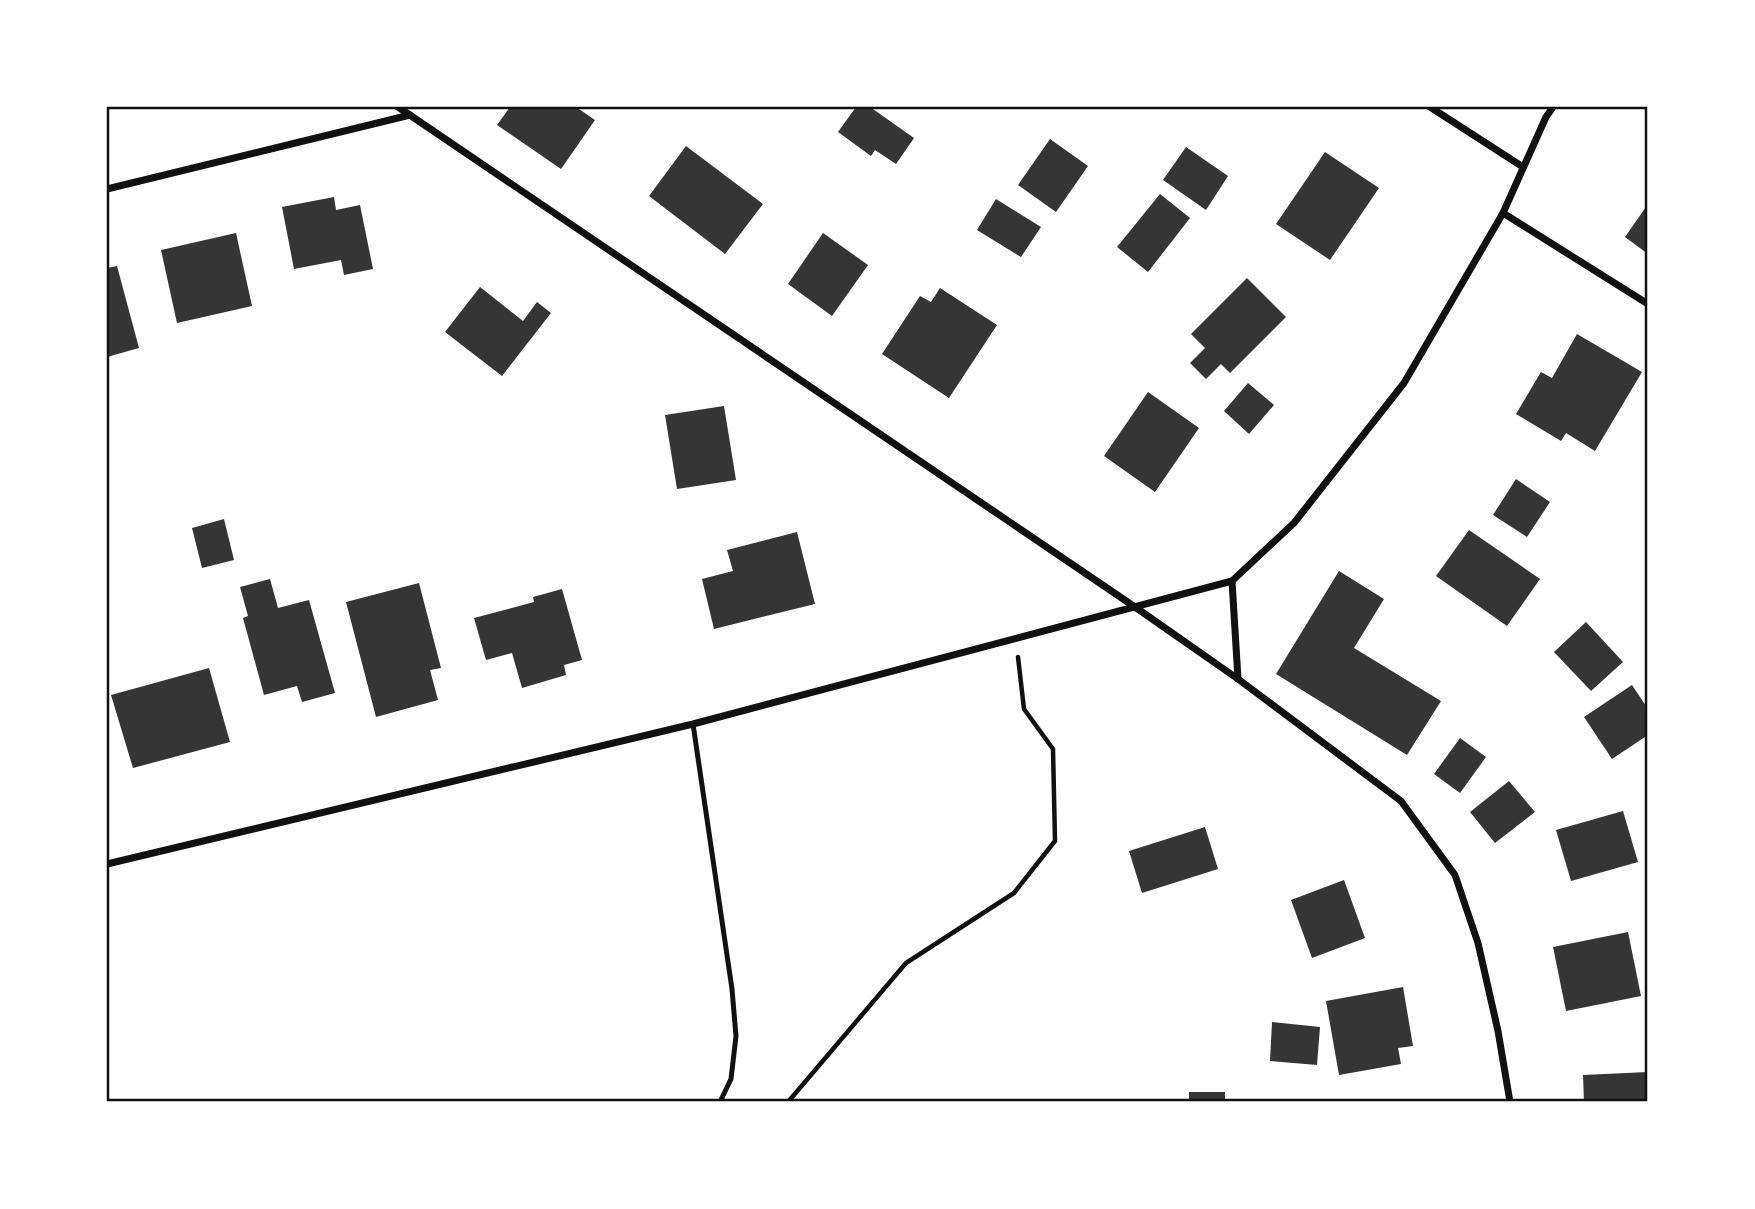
<svg xmlns="http://www.w3.org/2000/svg" width="1755" height="1209" font-family="Roboto,sans-serif">
  <style>
    .building { fill: #353535 }
    .lines { fill: none; stroke-linecap: round; stroke-linejoin: round }
    .path { stroke: #111; stroke-width: 4.5 }
    .service { stroke: #111; stroke-width: 5 }
    .minor { stroke: #111; stroke-width: 7 }
    .neatline { fill: none; stroke: #111; stroke-width: 2.5 }
  </style>
  <rect width="100%" height="100%" fill="#fff"/>
  <!-- building -->
  <g class="building">
    <polygon points="510,107 576,107 595,120 561,169 497,125"/>
    <polygon points="856,107 870,107 914,138 896,164 875,150 871,156 838,132"/>
    <polygon points="1050,139 1088,166 1056,212 1018,185"/>
    <polygon points="686,146 763,204 725,254 649,196"/>
    <polygon points="1186,147 1228,176 1206,210 1163,180"/>
    <polygon points="1325,152 1379,188 1330,260 1276,224"/>
    <polygon points="1160,194 1190,218 1148,272 1117,247"/>
    <polygon points="334,197 336,210 360,205 373,269 344,275 341,260 294,269 282,207"/>
    <polygon points="996,199 1041,227 1021,257 977,230"/>
    <polygon points="1648,204 1648,254 1625,237"/>
    <polygon points="236,233 252,306 177,323 161,250"/>
    <polygon points="823,233 868,265 832,316 788,284"/>
    <polygon points="117,266 139,348 107,357 107,268"/>
    <polygon points="1247,278 1286,317 1230,373 1221,364 1206,379 1190,363 1205,348 1191,334"/>
    <polygon points="480,287 523,321 537,302 551,313 502,376 445,332"/>
    <polygon points="940,288 997,325 949,398 882,354 920,296 931,302"/>
    <polygon points="1577,334 1642,372 1595,451 1566,433 1561,441 1516,414 1541,372 1552,378"/>
    <polygon points="1248,383 1274,405 1249,434 1224,411"/>
    <polygon points="1148,392 1199,428 1155,492 1104,456"/>
    <polygon points="724,406 736,480 677,489 665,415"/>
    <polygon points="1516,479 1550,502 1527,537 1493,515"/>
    <polygon points="224,519 234,560 202,568 192,528"/>
    <polygon points="1469,530 1540,579 1507,626 1436,576"/>
    <polygon points="797,532 815,604 714,629 702,579 733,571 727,550"/>
    <polygon points="1339,571 1384,599 1354,648 1441,701 1407,755 1276,674"/>
    <polygon points="270,579 278,608 309,600 335,693 302,702 297,686 264,695 243,618 248,616 240,587"/>
    <polygon points="419,583 441,668 430,670 438,700 376,717 346,602"/>
    <polygon points="562,589 582,660 564,665 566,675 522,688 512,653 486,660 474,618 534,602 533,597"/>
    <polygon points="1586,622 1623,662 1591,691 1554,652"/>
    <polygon points="209,668 230,742 133,768 111,695"/>
    <polygon points="1632,685 1648,709 1648,735 1612,759 1584,717"/>
    <polygon points="1460,738 1486,757 1460,793 1434,774"/>
    <polygon points="1509,781 1535,812 1495,843 1470,812"/>
    <polygon points="1623,811 1638,862 1571,881 1556,830"/>
    <polygon points="1205,827 1218,869 1142,893 1129,851"/>
    <polygon points="1344,880 1365,938 1312,958 1291,900"/>
    <polygon points="1628,932 1641,996 1566,1011 1553,947"/>
    <polygon points="1403,987 1413,1046 1398,1048 1401,1064 1339,1075 1326,1001"/>
    <polygon points="1272,1022 1320,1027 1317,1065 1270,1061"/>
    <polygon points="1648,1072 1648,1102 1584,1102 1583,1075"/>
    <rect x="1189" y="1092" width="36" height="10"/>
  </g>
  <g class="lines">
    <!-- path -->
    <polyline class="path" points="788,1102 906,963 1014,893 1055,841 1053,749 1024,709 1018,657"/>
    <!-- service -->
    <polyline class="service" points="693,724 732,989 736,1036 731,1079 720,1102"/>
    <!-- minor -->
    <g class="minor">
      <polyline points="398,107 1135,607 1238,679 1401,801 1455,875 1478,943 1498,1031 1510,1102"/>
      <polyline points="1430,107 1523,167"/>
      <polyline points="107,189 410,115"/>
      <polyline points="1503,213 1648,304"/>
      <polyline points="1232,581 1238,679"/>
      <polyline points="107,864 693,724 1232,581 1294,523 1404,383 1503,213 1546,117 1553,107"/>
    </g>
  </g>
  <!-- border -->
  <rect width="1755" height="1209" fill="none" stroke="#ffffff" stroke-width="217"/>
  <rect x="108" y="108" width="1538" height="992" class="neatline"/>
</svg>
